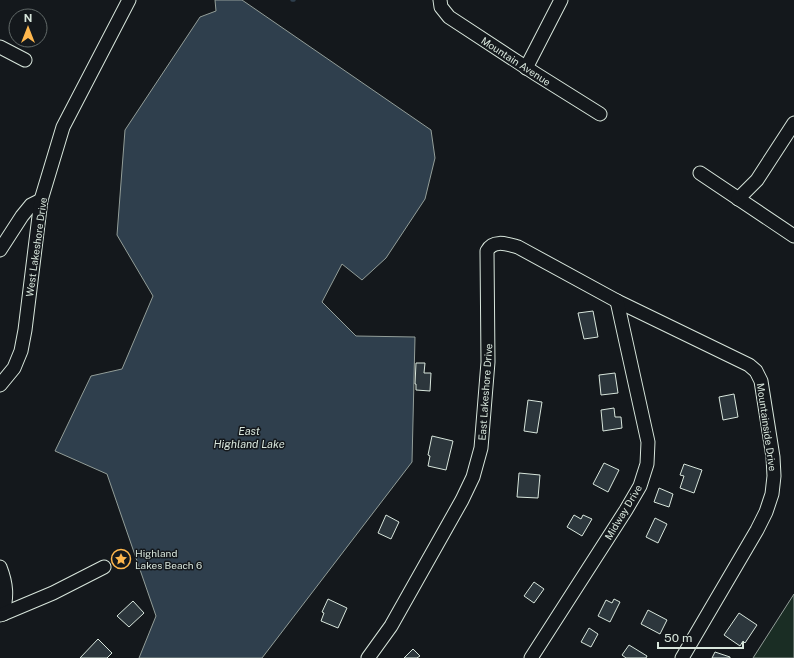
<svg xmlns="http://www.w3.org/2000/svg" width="794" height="658" font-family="'Public Sans',sans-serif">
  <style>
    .green { fill: #1a2d24; stroke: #939e99 }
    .water { fill: #2f3f4d; stroke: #939e99 }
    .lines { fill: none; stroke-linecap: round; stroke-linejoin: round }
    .stream { stroke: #2f3f4d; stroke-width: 3.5 }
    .building { fill: #2c363c; stroke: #d8e6dc }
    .minor-casing { stroke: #d8e6dc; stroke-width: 15 }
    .minor { stroke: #14181c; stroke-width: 13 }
    .labels { text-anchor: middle; stroke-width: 3; stroke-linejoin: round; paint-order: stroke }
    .street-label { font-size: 10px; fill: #d8e6dc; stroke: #14181c }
    .poi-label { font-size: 10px; fill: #d8e6dc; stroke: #14181c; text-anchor: start }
    .water-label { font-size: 11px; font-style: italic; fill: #d8e6dc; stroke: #14181c }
  </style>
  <rect width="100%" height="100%" fill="#14181c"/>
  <!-- green -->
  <polygon class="green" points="794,594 794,658 753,658"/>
  <!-- water -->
  <polygon class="water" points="215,0 242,0 431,130 435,158 425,199 386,258 362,280 342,264 322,302 356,336 415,337 412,462 262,658 139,658 156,616 107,474 55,451 91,376 122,369 153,296 117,235 125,130 200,17 216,11"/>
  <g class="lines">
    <!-- stream -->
    <polyline class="stream" points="292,0 294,0"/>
  </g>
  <!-- building -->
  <g class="building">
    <polygon points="593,311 598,337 584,339 578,313"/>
    <polygon points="416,363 425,363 424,373 431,373 430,391 416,390 416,384 415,384"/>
    <polygon points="615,373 618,393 601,395 599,375"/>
    <polygon points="734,394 738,417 723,420 719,397"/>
    <polygon points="528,400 542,402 537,433 524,431"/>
    <polygon points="614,408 615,417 621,417 622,428 603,431 601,410"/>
    <polygon points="432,436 453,441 446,470 428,466 430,456 428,455"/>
    <polygon points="604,463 619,470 608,492 593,484"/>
    <polygon points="684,464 702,470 694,493 680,488 684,476 680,475"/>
    <polygon points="519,473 540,475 538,498 517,497"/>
    <polygon points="659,488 673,494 669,507 654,502"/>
    <polygon points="386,515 399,522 391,539 378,533"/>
    <polygon points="574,515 581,519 583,515 592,519 582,536 567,527"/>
    <polygon points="655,518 667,524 658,543 646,537"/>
    <polygon points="534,582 544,589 534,603 524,596"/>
    <polygon points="328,599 347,608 338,628 321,621 324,613 322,612"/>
    <polygon points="614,599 620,602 610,622 598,616 606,600 612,603"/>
    <polygon points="133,601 144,613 129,627 117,616"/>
    <polygon points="648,610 667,620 660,634 641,624"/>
    <polygon points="739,613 757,625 745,643 743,641 740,646 724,635"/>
    <polygon points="589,628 598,634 591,647 581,642"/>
    <polygon points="98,639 112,653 107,658 80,658"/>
    <polygon points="629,645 647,656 646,658 626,658 622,655"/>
    <polygon points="413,649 420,656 417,658 404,658"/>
    <polygon points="715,652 730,657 730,658 712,658"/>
  </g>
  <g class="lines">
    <defs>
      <g id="minor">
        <polyline points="440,0 441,7 449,17 536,74 600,114"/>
        <polyline points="0,47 25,60"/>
        <polyline points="526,68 561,0"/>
        <polyline points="700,173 794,236"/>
        <polyline points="738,199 757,180 794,123"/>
        <polyline points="0,250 22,216 31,205 41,200"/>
        <polyline points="0,385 14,368 21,351 25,330 41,200 63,127 129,0"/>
        <path d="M0,567C7,585 7,596 3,614L0,615"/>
        <polyline points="3,614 53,593 104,567"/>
        <path d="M368,658L391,626L462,500L473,477L481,448L488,362L487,251C493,239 507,244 518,247L617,301L749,365L756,371L761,381L773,457L774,476L772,494L766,512L757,530L682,658"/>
        <polyline points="531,658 626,510 640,486 647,464 648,442 617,301"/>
      </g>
    </defs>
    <!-- minor casing -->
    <use href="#minor" class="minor-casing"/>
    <!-- minor -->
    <use href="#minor" class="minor"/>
  </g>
  <!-- icons -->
  <defs>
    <symbol id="sight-ring" viewBox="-11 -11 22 22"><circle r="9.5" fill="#14181c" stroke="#ffb74d" stroke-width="1.5"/><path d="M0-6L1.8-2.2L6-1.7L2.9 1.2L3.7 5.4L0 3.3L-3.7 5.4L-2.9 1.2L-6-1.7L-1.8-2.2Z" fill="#ffb74d"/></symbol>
  </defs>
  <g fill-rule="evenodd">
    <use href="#sight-ring" x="110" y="548" width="22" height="22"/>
  </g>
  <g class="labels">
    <!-- street labels -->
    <g class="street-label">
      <text transform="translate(516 61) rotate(33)" y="4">Mountain Avenue</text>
      <text transform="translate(36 247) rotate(-82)" y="4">West Lakeshore Drive</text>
      <text transform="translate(485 392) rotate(-86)" y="4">East Lakeshore Drive</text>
      <text transform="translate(767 427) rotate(82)" y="4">Mountainside Drive</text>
      <text transform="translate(623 512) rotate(-59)" y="4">Midway Drive</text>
    </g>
    <!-- poi labels -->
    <g class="poi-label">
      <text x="135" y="557">Highland<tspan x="135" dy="12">Lakes Beach 6</tspan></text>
    </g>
    <!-- water labels -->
    <g class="water-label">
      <text x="249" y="435">East<tspan x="249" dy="13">Highland Lake</tspan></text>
    </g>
  </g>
  <!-- north arrow -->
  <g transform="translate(28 28)"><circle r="19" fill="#14181c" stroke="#626a69"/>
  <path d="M0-3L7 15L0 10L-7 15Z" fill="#ffb74d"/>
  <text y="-6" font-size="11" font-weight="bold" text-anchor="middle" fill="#d8e6dc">N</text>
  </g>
  <!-- scale -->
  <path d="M658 642v6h85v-6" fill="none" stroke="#d8e6dc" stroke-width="2"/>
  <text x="664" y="642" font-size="12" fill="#d8e6dc" stroke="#14181c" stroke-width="3" paint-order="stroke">50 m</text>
</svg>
